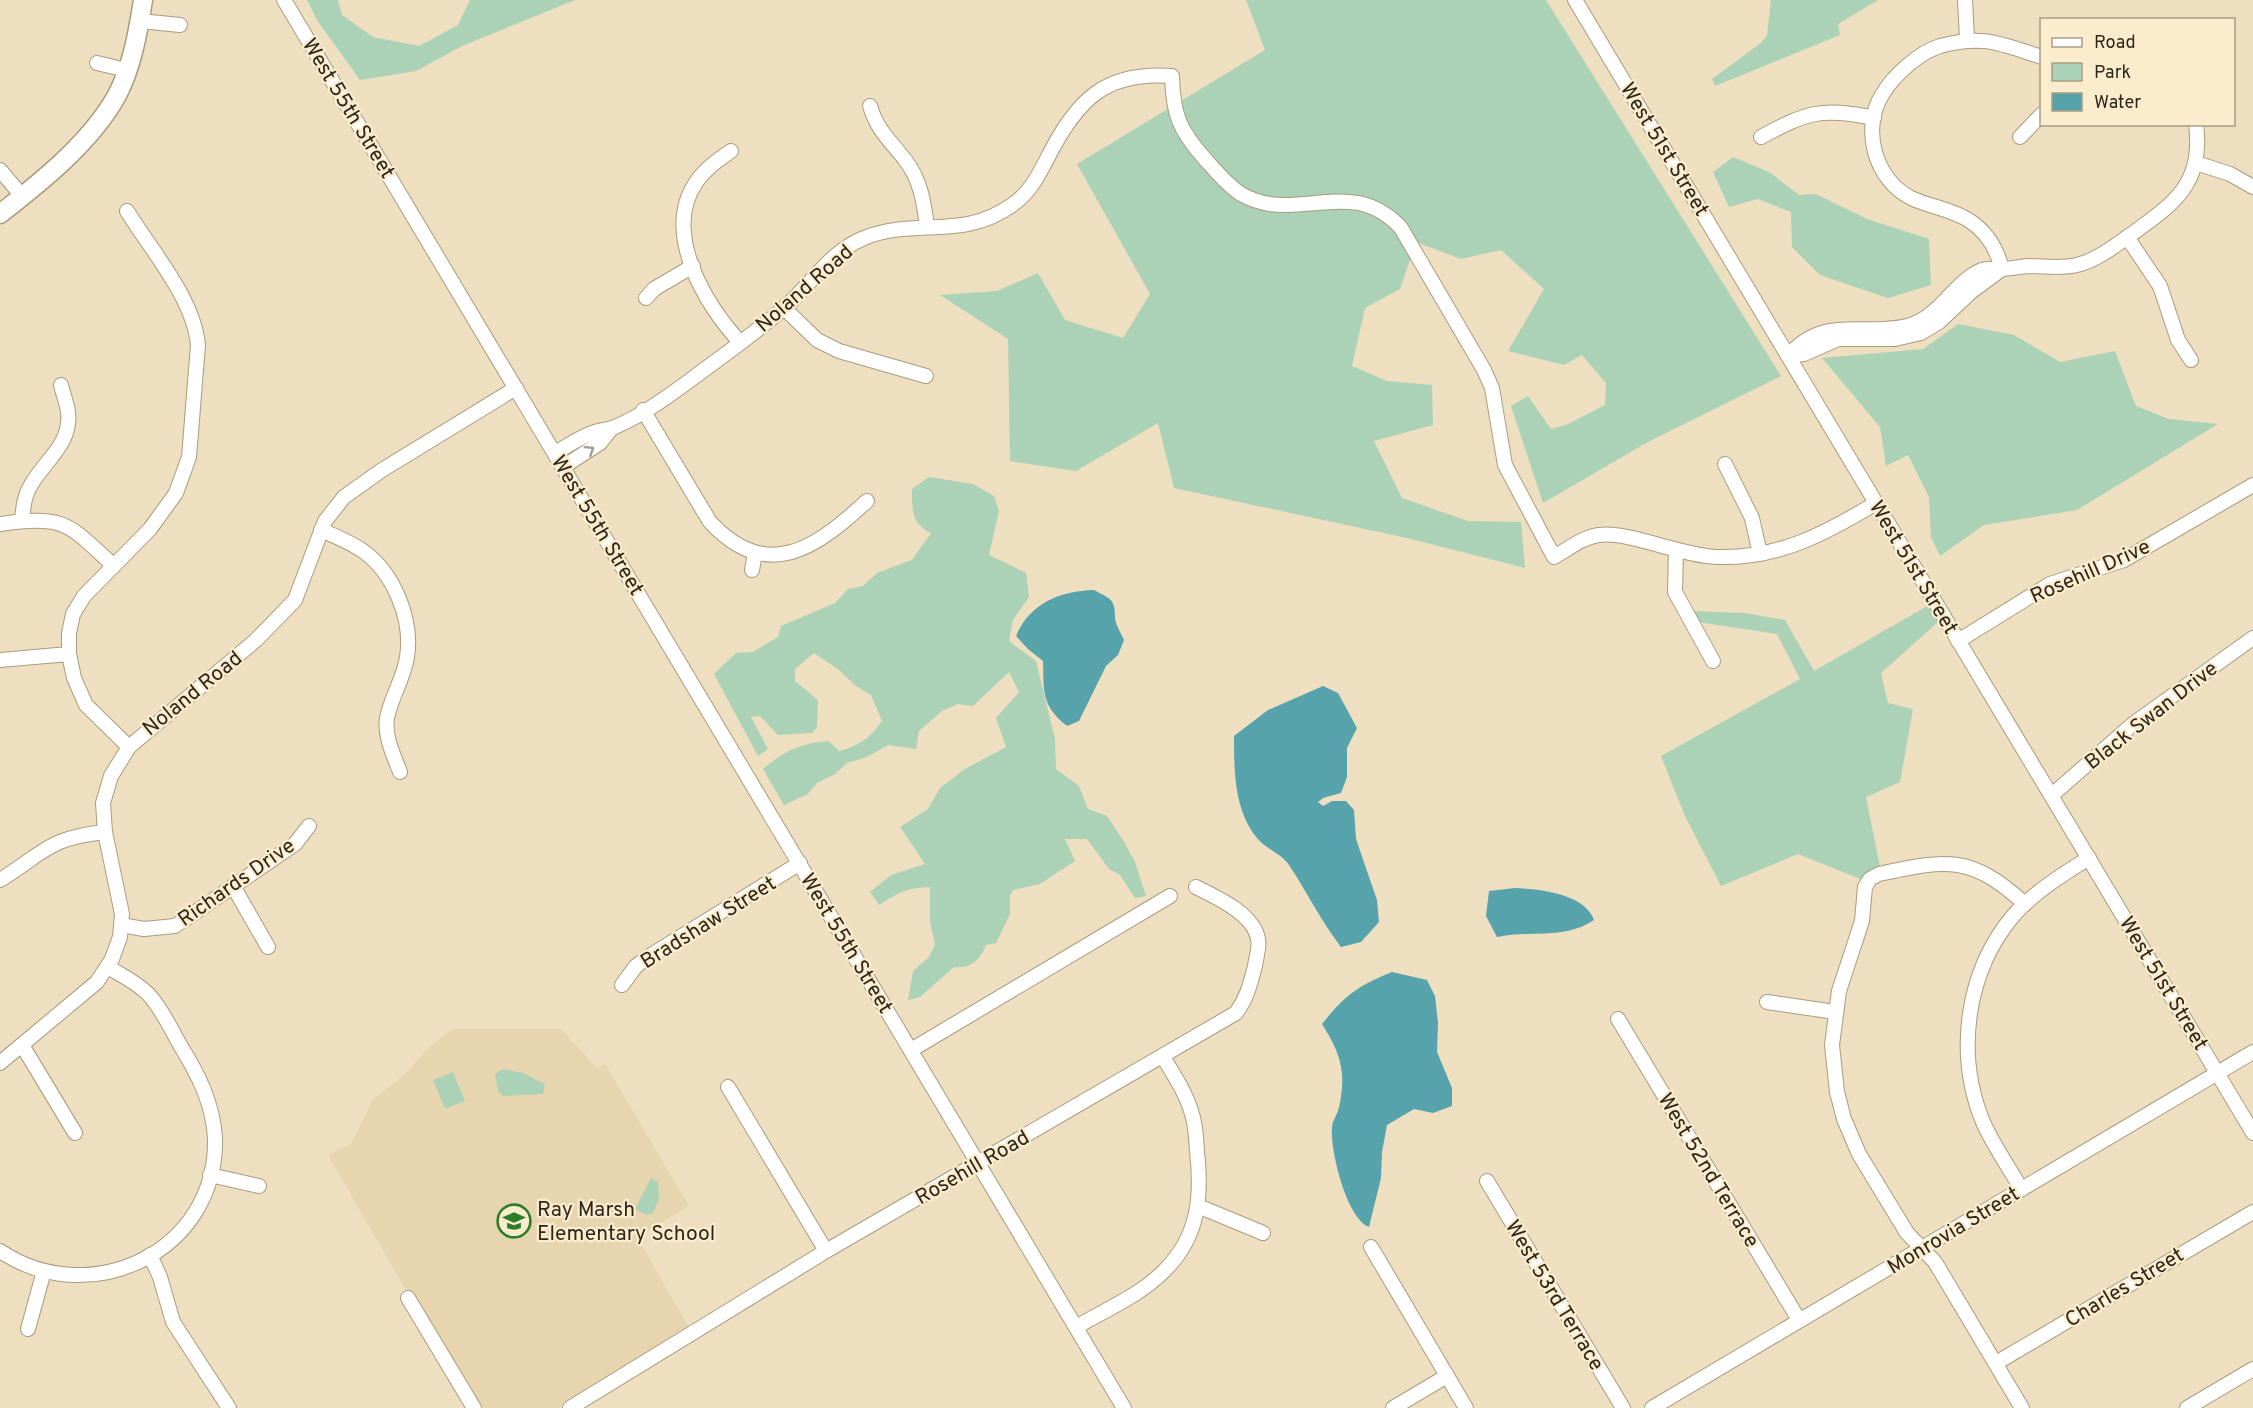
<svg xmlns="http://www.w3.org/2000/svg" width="2253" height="1408" font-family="Overpass,sans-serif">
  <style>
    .built { fill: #e6d5af }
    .green { fill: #abd2b7 }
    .water { fill: #57a3ac }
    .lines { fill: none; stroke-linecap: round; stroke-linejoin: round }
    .minor-casing { stroke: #a99c7f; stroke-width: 16 }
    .major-casing { stroke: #a99c7f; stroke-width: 21 }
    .minor { stroke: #fff; stroke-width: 14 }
    .major { stroke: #fff; stroke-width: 18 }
    .oneway { stroke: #a09e98 }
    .labels { text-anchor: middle; stroke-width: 4.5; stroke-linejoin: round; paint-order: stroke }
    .street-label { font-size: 21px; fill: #2d271b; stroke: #faeccc }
    .poi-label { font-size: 21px; fill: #2d271b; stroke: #faeccc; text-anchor: start }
  </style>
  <rect width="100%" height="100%" fill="#eddfc0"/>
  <!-- built -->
  <polygon class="built" points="453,1029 561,1029 597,1068 605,1064 689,1206 637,1237 689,1328 558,1408 482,1408 417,1300 404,1287 328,1155 351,1144 373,1100 405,1074 430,1046"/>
  <!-- green -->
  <g class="green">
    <polygon points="307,0 338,0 342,15 373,37 419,46 458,25 470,0 575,0 462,46 416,71 360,80 317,20"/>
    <polygon points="1246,0 1546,0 1781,376 1648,442 1543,503 1511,406 1528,396 1551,429 1566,425 1605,405 1606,383 1582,355 1564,365 1508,351 1544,289 1501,250 1461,259 1416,242 1400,289 1365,308 1352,366 1387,381 1432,385 1433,425 1374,441 1402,498 1468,521 1521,522 1525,568 1407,538 1174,488 1158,423 1076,471 1010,461 1008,339 940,295 997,291 1038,273 1065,320 1123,338 1150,294 1077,164 1265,50"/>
    <polygon points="1771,0 1878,0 1838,24 1840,35 1715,86 1712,79 1761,43 1767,35"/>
    <polygon points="1733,157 1769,172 1799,195 1816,194 1867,219 1929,239 1931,285 1888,298 1820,275 1792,247 1791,212 1758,199 1729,207 1713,172"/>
    <polygon points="1958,324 2014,335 2060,362 2115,351 2136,406 2169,419 2218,424 2077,510 1984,525 1940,556 1931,537 1929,497 1908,455 1886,466 1880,427 1822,358 1923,349"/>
    <path d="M929,477L973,484L994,496L999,511L989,555L1026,573L1029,597L1013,620L1009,641L1036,661L1055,739L1056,769L1079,786L1088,809L1107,816L1123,840L1135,862L1146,896L1135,898L1120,875L1109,869L1087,839H1065L1075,861L1040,884L1013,890L1010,896V914L996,943L986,945C980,960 971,969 954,967L920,997L908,1000L913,971L929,957L935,944L930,922V887C905,888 898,893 879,905L870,892L891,875L925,864L900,827L928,809L940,788L965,769L1006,747L996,718L1019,692L1009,672L973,706L958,704L942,711L919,731L916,749L888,745L867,757L847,763L835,774L817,783L808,794L784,805L763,769C784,751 801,743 829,741L839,751C859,746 870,738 882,721L871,695L856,686L839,670L814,653L795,669V681L818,700L817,727L812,733L778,735L760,716L751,717L768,749L758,756L714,674L736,653L753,652L778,637L781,626L835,603L848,589L863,586L877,573L912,560L931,533C911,524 912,509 912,489Z"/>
    <polygon points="1929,605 1938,622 1881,673 1888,703 1913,709 1900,782 1866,797 1880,867 1863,880 1798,854 1721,886 1685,816 1661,756 1800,679 1777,634 1698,622 1691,611 1745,613 1785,620 1814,671"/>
    <polygon points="503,1069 523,1073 545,1084 543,1094 503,1096 498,1091 495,1074"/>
    <polygon points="453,1072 465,1101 445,1109 433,1080"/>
    <polygon points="651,1178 658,1182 659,1199 653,1213 647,1215 635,1209"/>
  </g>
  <!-- water -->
  <g class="water">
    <path d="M1094,590C1110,599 1115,598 1115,617C1115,624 1121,633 1124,640L1118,655L1106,666L1079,721L1067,726C1041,705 1044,692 1043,661L1028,649L1016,636C1030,603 1060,591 1094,590Z"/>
    <path d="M1323,686L1338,693L1357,728L1347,748V777L1341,793L1323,798L1318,802L1323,806L1332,801H1346L1354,810L1356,839L1377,900L1379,922L1361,942L1341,947C1321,921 1307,892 1289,865C1282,854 1266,849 1257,838C1234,810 1234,770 1234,736L1268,710Z"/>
    <path d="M1515,888C1540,889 1585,894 1594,920C1564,940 1530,930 1497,937L1486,916L1489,891Z"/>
    <path d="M1392,972L1427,980L1435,996L1438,1023L1437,1052L1452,1088V1106L1433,1113L1414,1109L1387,1125L1382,1152L1381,1178L1369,1227C1347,1219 1330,1151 1332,1128C1332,1122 1336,1116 1338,1111C1341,1101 1343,1085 1342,1074C1340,1054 1333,1042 1322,1024C1344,996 1359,985 1392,972Z"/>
  </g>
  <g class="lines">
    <defs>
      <g id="minor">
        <polyline points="284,0 1124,1408"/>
        <polyline points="1575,0 2253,1133"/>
        <polyline points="1965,0 1967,39"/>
        <polyline points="140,21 180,25"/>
        <polyline points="97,63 126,70"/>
        <path d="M870,106C878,132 890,140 906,161C921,181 924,203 927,227"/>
        <path d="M1761,137C1808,112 1821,107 1874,118"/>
        <polyline points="2020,137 2042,114"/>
        <path d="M731,151C718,160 706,168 697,181C661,231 705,305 740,342"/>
        <polyline points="2196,163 2230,174 2253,187"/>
        <polyline points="0,170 22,196"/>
        <path d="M127,211C151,250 194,299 198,345L189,457L176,493L150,529L84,596L73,614L69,633V654L74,678L86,705L129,747"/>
        <polyline points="2127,237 2160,286 2178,340 2191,360"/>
        <path d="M2002,269C1997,249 1988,233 1970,221C1952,209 1930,207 1911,198C1875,180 1861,129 1882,95C1893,76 1918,53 1940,46C1984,34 2000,44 2042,57"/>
        <polyline points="646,298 654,289 693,266"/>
        <polyline points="784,308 817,340 839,351 926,376"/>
        <path d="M1788,356C1824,314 1862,337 1907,326C1940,318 1953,282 1982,270C1988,268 1995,269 2000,269C2009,269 2018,267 2028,266C2044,266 2061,269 2077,265C2097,260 2113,247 2129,236C2173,204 2204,185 2196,124"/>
        <polyline points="1788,356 1804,354 1838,339 1895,339 1921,333 1939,322 1971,292 2002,269"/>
        <path d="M643,410L710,522C768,584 817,547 867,501"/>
        <path d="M555,453C568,446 581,436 595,432C600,430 607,430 612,428C637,419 676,391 697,375C726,354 756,332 783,309C811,285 829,252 864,238C916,217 962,241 1012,205C1031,192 1039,174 1049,155C1078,99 1106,71 1172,76C1173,114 1179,130 1205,159C1216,171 1227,185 1241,194C1296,226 1350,173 1401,228L1484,370L1492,388L1505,465L1554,557C1568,549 1583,537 1599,535C1629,531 1682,556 1717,557C1778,559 1825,534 1876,503"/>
        <polyline points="1725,464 1752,518 1760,554"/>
        <polyline points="563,467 600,443 612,428"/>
        <path d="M22,521C23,509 24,496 31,485C44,461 72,444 68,412C67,403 63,394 61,385"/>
        <path d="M0,524C66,515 67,523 114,566"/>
        <path d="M321,530C335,536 350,542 363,551C394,573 413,620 407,657C404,678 391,697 387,718C384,736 394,756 400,772"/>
        <polyline points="1676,551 1675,592 1713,661"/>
        <polyline points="752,570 755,553"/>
        <polyline points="1958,641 2050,584 2124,560 2253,485"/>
        <polyline points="0,660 69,654"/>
        <polyline points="2052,795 2133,724 2253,638"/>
        <path d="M0,880C45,852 48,838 105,832"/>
        <polyline points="233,886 268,947"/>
        <polyline points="121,925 144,929 175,926 295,844 309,826"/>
        <polyline points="622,985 636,966 648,957 800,863"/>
        <polyline points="1767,1002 1835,1012"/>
        <polyline points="1618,1019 1799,1320"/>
        <polyline points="22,1045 75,1133"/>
        <polyline points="911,1050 1170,896"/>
        <polyline points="0,1063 97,982 112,959 120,937 122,914 105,832 103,803 111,776 129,747 256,640 295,600 325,521 344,497 382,470 516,388"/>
        <polyline points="728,1087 826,1251"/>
        <polyline points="210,1175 259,1186"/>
        <polyline points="1487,1181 1623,1408"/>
        <path d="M2021,1189C2009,1167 1993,1145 1983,1122C1955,1054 1966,972 2013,916C2033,893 2063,874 2089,858"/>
        <polyline points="1198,1206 1263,1233"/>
        <polyline points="1371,1247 1466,1408"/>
        <path d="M0,1251C91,1312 218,1251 215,1138C213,1103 198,1074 180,1045C171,1029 162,1009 149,995C138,983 121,975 108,967"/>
        <polyline points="150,1255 160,1277 173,1322 229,1408"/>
        <polyline points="408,1298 474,1408"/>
        <path d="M1076,1327C1105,1310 1141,1295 1165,1270C1199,1236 1202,1196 1197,1151C1196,1139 1196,1126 1192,1114C1186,1093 1174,1075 1163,1057"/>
        <polyline points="28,1329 44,1271"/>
        <polyline points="1996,1363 2253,1212"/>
        <path d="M570,1408L826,1251L1236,1013C1247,998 1250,985 1255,966C1256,957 1260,948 1258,939C1254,914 1216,897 1196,887"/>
        <polyline points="1393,1408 1447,1376"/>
        <polyline points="1652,1408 2253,1052"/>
        <path d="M2022,1408L1935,1262L1907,1233L1859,1154L1844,1119L1837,1092L1832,1045L1839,991L1862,921L1865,887L1870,879L1879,874C1948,859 1971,855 2025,904"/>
        <polyline points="2187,1408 2253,1369"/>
      </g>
      <path id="major" d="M0,214C41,182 90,143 116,97C132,68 138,32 143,0"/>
    </defs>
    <!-- minor casing -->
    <use href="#minor" class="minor-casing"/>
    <!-- major casing -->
    <use href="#major" class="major-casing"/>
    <!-- minor -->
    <use href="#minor" class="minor"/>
    <!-- major -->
    <use href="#major" class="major"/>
  </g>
  <!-- one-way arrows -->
  <defs><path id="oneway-chevron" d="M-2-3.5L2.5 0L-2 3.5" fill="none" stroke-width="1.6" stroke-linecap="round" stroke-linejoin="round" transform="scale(1.5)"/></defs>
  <use class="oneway" href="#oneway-chevron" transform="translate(590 450) rotate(-32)"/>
  <!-- icons -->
  <defs>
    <symbol id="school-ring" viewBox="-11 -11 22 22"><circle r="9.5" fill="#faeccc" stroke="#2d7e28" stroke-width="1.5"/><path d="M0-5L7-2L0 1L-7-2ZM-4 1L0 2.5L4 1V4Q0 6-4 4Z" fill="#2d7e28"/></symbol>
  </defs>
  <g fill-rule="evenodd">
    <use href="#school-ring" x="495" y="1202" width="38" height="38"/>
  </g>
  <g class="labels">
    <!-- street labels -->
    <g class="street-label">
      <text transform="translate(349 108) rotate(59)" y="7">West 55th Street</text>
      <text transform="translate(1665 149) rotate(59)" y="7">West 51st Street</text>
      <text transform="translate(804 288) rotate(-41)" y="7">Noland Road</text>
      <text transform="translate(598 525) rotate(59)" y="7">West 55th Street</text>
      <text transform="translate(1914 567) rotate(59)" y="7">West 51st Street</text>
      <text transform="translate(2090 571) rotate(-24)" y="7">Rosehill Drive</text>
      <text transform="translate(192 693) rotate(-39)" y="7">Noland Road</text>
      <text transform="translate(2151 715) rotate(-38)" y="7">Black Swan Drive</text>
      <text transform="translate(236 882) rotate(-35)" y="7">Richards Drive</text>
      <text transform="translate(708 922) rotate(-32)" y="7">Bradshaw Street</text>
      <text transform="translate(847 943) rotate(59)" y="7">West 55th Street</text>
      <text transform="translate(2164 983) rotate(59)" y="7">West 51st Street</text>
      <text transform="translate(972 1167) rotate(-30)" y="7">Rosehill Road</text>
      <text transform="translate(1709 1170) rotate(59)" y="7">West 52nd Terrace</text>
      <text transform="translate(1953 1230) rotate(-31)" y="7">Monrovia Street</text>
      <text transform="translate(2124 1287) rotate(-31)" y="7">Charles Street</text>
      <text transform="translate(1555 1295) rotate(59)" y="7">West 53rd Terrace</text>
    </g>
    <!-- poi labels -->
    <g class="poi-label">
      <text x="537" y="1216">Ray Marsh<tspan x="537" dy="24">Elementary School</tspan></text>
    </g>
  </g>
  <!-- legend -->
  <rect x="2040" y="18" width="195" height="108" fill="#faeccc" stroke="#a89d85" stroke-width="1.5"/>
  <rect x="2052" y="38" width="30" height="9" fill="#ffffff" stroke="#a89d85" stroke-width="1.5"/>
  <text x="2094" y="48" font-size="18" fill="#2d271b">Road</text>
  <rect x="2052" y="63" width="30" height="18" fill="#abd2b7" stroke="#a89d85" stroke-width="1.5"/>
  <text x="2094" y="78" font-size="18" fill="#2d271b">Park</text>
  <rect x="2052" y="93" width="30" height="18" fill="#57a3ac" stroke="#a89d85" stroke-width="1.5"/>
  <text x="2094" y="108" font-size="18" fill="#2d271b">Water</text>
</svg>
